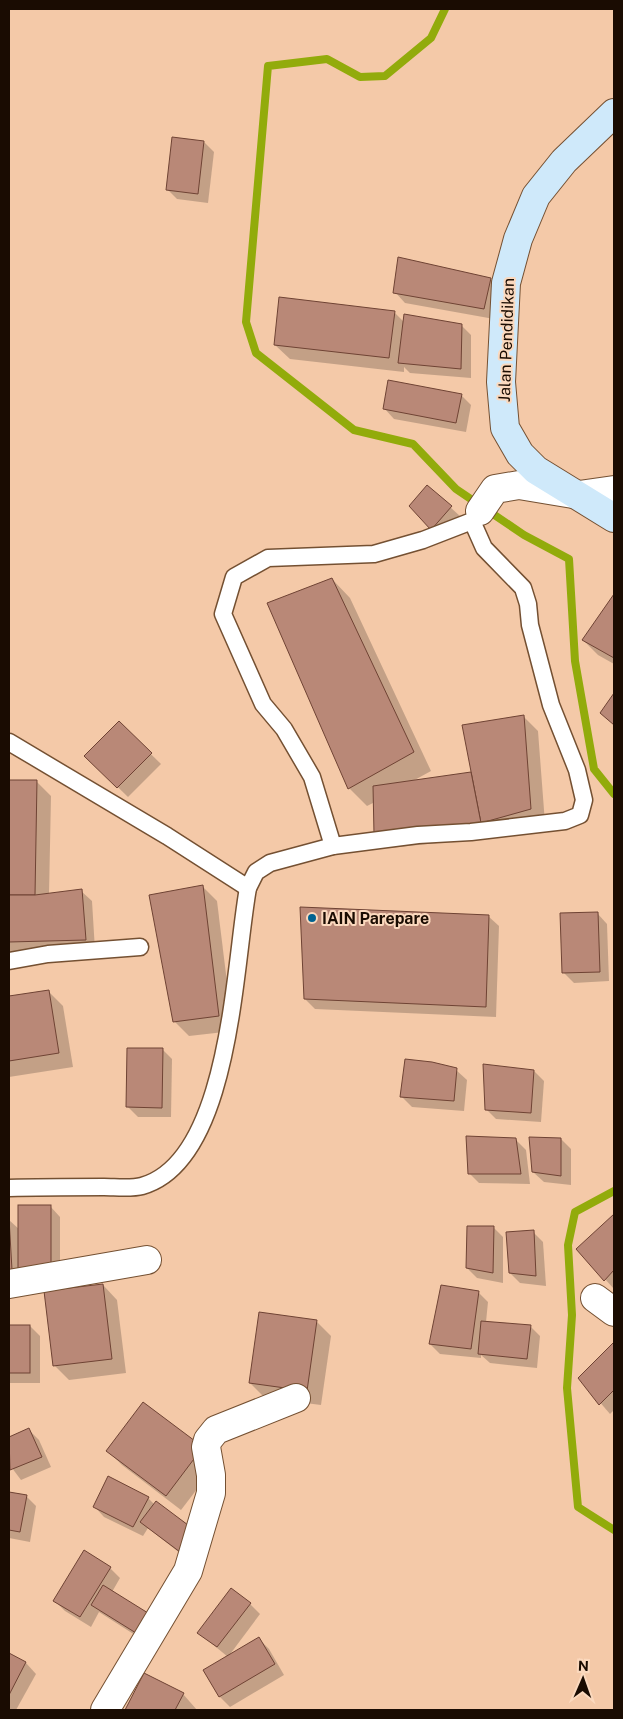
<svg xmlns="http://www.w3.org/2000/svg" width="623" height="1719" font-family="'Public Sans',sans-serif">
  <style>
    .shadow { fill: #0003 }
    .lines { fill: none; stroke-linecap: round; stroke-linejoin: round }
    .stream { stroke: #92ab0b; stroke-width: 8 }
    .building { fill: #b98877; stroke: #6f4334 }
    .lane-casing { stroke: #745032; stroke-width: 19 }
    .street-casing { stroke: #745032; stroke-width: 30 }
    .secondary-casing { stroke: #745032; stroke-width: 30 }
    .lane { stroke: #fff; stroke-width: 16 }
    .street { stroke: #fff; stroke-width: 28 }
    .secondary { stroke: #cfe9fa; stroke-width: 28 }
    .poi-dot { fill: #006291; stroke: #fbd9be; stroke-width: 2 }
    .labels { text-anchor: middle; stroke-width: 4; stroke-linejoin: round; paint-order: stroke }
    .street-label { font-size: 16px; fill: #1a0c02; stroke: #fbd9be }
    .poi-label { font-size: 16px; font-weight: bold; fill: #1a0c02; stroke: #fbd9be; text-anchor: start }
  </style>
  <rect width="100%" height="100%" fill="#f4c9a8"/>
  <!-- shadow -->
  <g class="shadow">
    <polygon points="204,142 214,152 208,203 177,199 167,189"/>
    <polygon points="490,279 500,289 494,319 405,303 395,292"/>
    <polygon points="394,312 404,322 461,325 471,335 471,378 410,373 404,367 404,372 290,359 275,345"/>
    <polygon points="461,395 471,405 466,432 394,419 384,408"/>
    <polygon points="427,486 461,517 442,539 411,506"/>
    <polygon points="332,579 350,598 431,771 411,782 472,773 523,716 538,731 545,823 496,837 389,848 375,833 375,802 367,806 349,788"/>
    <polygon points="614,597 614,664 598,655 583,640"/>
    <polygon points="119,723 161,764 128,797 86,756"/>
    <polygon points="9,781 36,781 51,796 49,895 81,891 92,901 95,950 9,952"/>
    <polygon points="202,886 217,901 233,1031 189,1036 174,1021"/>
    <polygon points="597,913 607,924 609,981 574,983 563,972"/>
    <polygon points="488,916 499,926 496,1017 315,1009 305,999"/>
    <polygon points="48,991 63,1006 73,1067 9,1077 9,998"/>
    <polygon points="162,1049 172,1059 171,1117 138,1117 127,1106"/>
    <polygon points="456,1070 467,1080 464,1111 412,1107 402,1097"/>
    <polygon points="534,1071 544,1081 541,1122 496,1119 486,1109"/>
    <polygon points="515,1139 526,1150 530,1184 479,1183 469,1173"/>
    <polygon points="561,1139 571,1149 571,1185 544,1182 533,1172"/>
    <polygon points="50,1206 60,1217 60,1280 9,1281 9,1220 20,1230"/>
    <polygon points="614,1216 614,1289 578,1249"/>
    <polygon points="493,1227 503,1237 503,1283 477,1278 467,1268"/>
    <polygon points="533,1232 543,1242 546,1286 520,1283 510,1273"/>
    <polygon points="103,1285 117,1300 126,1373 69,1380 54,1365"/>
    <polygon points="478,1292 488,1302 486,1322 530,1326 540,1336 537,1368 490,1363 481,1355 481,1358 440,1354 430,1344"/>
    <polygon points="316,1321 331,1336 321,1405 265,1398 250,1383"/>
    <polygon points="9,1326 30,1326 40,1336 40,1383 9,1383"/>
    <polygon points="614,1343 614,1410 610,1414 580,1379"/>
    <polygon points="29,1430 39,1440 51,1467 21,1480 9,1464 9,1438"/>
    <polygon points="202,1448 217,1463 181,1510 122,1465 107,1450"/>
    <polygon points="9,1493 26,1496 36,1506 30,1542 9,1538"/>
    <polygon points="148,1498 154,1504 190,1561 148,1528 143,1536 104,1517 94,1506"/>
    <polygon points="110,1568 120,1578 112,1592 146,1642 99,1612 91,1627 65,1611 55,1601"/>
    <polygon points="250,1604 260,1614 228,1657 199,1633"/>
    <polygon points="259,1639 269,1649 284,1675 230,1707 220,1697 204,1671"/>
    <polygon points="9,1654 26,1663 36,1674 16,1710 9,1710"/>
    <polygon points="145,1674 183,1694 197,1710 126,1710"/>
  </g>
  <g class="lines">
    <!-- stream -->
    <g class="stream">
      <polyline points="445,9 431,38 385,76 360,77 327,59 268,66 246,322 256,353 354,430 413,444 456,489 524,535 569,559 575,661 594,769 614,794"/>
      <polyline points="614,1191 575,1212 568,1245 572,1315 567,1388 578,1507 614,1530"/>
    </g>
  </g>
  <!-- building -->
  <g class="building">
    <polygon points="172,137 204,141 198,194 166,190"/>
    <polygon points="398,257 491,278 484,309 393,293"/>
    <polygon points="279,297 395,311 389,358 274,345"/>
    <polygon points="404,314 462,324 461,369 398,363"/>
    <polygon points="388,380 462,394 456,423 383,409"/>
    <polygon points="427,485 452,506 431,530 409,506"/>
    <polygon points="332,578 414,752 348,789 267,603"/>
    <polygon points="614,594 614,658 582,640"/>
    <polygon points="614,693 614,725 600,713"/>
    <polygon points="524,715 531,809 481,823 462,725"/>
    <polygon points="119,721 152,753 117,788 84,756"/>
    <polygon points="471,772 481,823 374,834 373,786"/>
    <polygon points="9,780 37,780 35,895 9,895"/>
    <polygon points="203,885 219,1016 173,1022 149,895"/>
    <polygon points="82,889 86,940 9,942 9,895 35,895"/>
    <polygon points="300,907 489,915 486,1007 304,999"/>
    <polygon points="598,912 600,972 562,973 560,913"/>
    <polygon points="49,990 59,1053 9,1061 9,996"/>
    <polygon points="127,1048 163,1048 162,1108 126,1107"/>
    <polygon points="405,1059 432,1062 457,1068 454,1101 400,1097"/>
    <polygon points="483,1064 534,1070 531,1113 485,1110"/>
    <polygon points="466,1136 516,1138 521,1174 468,1174"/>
    <polygon points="529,1137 561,1138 561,1176 532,1172"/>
    <rect x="18" y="1205" width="33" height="65"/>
    <polygon points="614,1214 614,1270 604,1281 576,1249"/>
    <polygon points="9,1218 12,1270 9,1270"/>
    <polygon points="467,1226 494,1226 493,1273 466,1268"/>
    <polygon points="534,1230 536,1276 509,1273 506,1232"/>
    <polygon points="103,1284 112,1359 53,1366 44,1291"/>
    <polygon points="441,1285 479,1291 471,1349 429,1344"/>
    <polygon points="259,1312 317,1320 307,1391 249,1383"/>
    <polygon points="481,1321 531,1325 527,1359 478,1354"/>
    <rect x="9" y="1325" width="21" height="48"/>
    <polygon points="614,1342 614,1390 599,1405 578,1378"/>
    <polygon points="143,1402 203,1447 166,1496 106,1451"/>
    <polygon points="29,1428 42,1457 10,1470 9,1437"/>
    <polygon points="108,1476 149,1497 133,1527 93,1507"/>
    <polygon points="9,1492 27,1495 20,1532 9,1530"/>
    <polygon points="156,1501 196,1531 180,1552 140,1522"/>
    <polygon points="84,1550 111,1567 80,1617 53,1601"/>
    <polygon points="103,1585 148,1613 136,1633 91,1605"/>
    <polygon points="231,1588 251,1603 217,1647 197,1633"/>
    <polygon points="259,1637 275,1664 219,1697 203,1670"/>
    <polygon points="9,1653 26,1662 9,1695"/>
    <polygon points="144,1673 184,1693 175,1710 125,1710"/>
  </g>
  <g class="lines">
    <defs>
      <g id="lane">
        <polyline points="9,742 167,836 248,888"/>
        <polyline points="333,846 312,777 284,729 263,704 223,614 234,577 268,558 374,554 423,540 472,521 478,514"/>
        <polyline points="9,961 48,954 140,947"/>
        <path d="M9,1188C40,1187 72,1187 104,1187C115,1187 131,1189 142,1186C231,1161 234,964 248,888L256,872L270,863L333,846L418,835L471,832L565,821L580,815L584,800L577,770L551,705L530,625L528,604L523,588L484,548L472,521"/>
      </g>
      <g id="street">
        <polyline points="480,511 495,489 519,485 579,495 614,490"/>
        <polyline points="9,1284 147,1260"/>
        <polyline points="595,1298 614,1312"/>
        <polyline points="105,1710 188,1571 211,1493 211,1475 206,1447 208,1440 216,1430 296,1398"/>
      </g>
      <polyline id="secondary" points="614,113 564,161 536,196 518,239 506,283 501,382 505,428 520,454 536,470 614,518"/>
    </defs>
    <!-- lane casing -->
    <use href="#lane" class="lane-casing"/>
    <!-- street casing -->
    <use href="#street" class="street-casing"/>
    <!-- secondary casing -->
    <use href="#secondary" class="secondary-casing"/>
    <!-- lane -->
    <use href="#lane" class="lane"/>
    <!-- street -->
    <use href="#street" class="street"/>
    <!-- secondary -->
    <use href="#secondary" class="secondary"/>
  </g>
  <!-- markers -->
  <circle class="poi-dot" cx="312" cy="918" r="5"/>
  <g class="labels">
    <!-- street labels -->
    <g class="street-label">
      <text transform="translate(506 340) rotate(-88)" y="6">Jalan Pendidikan</text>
    </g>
    <!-- poi labels -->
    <g class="poi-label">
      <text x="322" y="924">IAIN Parepare</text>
    </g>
  </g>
  <!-- border -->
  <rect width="623" height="1719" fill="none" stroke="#1a0c02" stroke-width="20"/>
  <!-- north arrow -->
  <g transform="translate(583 1679) rotate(2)" stroke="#fbd9be" stroke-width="4" paint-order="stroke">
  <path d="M0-4L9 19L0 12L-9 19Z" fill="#1a0c02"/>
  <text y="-8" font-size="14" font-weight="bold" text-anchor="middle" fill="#1a0c02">N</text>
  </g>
</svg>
